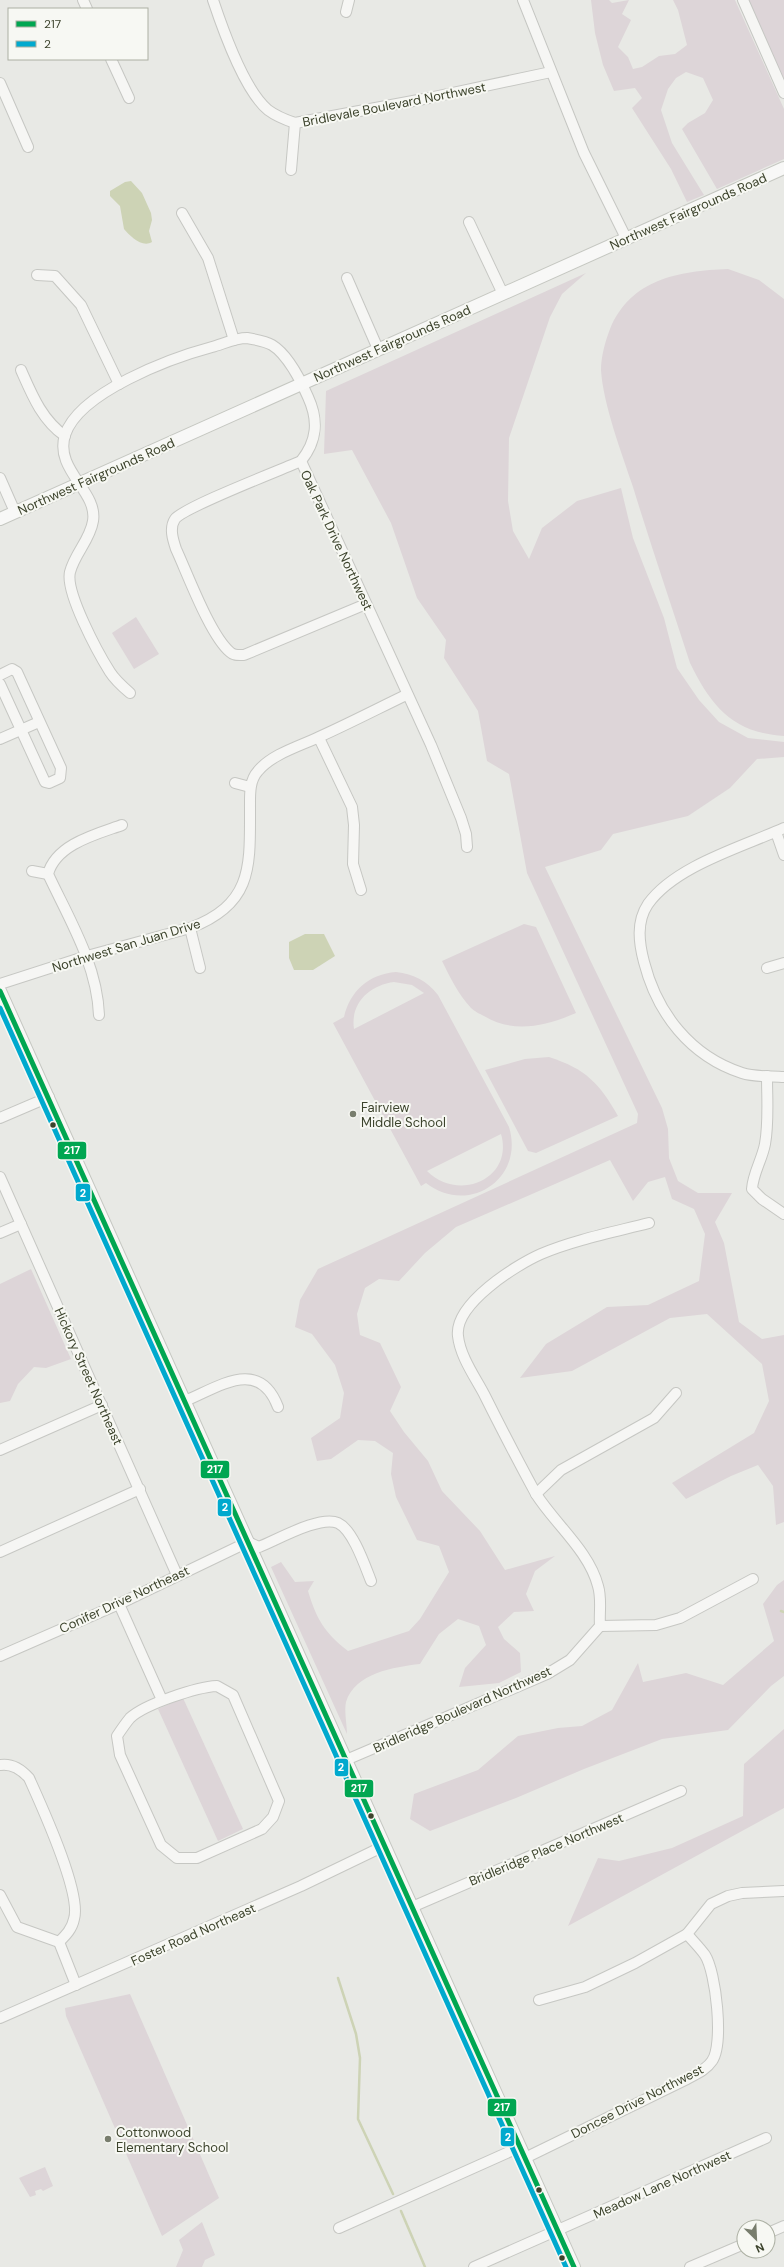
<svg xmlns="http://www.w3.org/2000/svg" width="784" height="2267" font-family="'DM Sans',sans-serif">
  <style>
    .green { fill: #ddd5d8; fill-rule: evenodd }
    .water { fill: #cdd3b5 }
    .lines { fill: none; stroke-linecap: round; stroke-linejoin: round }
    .stream { stroke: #cdd3b5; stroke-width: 2.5 }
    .minor-casing { stroke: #c6c7c3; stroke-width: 12 }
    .major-casing { stroke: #c5c7c1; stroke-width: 14 }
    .minor { stroke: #f6f6f4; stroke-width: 10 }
    .major { stroke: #f8f8f7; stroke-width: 12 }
    .bus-1-casing { stroke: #f7f8f3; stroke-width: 8 }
    .bus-2-casing { stroke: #f7f8f3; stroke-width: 8 }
    .bus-1 { stroke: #00a651; stroke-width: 5 }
    .bus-2 { stroke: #00a9ce; stroke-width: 5 }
    .poi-dot { fill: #787d6d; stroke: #f7f8f3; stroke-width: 1.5 }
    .bus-dot { fill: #3c432c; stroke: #f7f8f3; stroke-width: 1.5 }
    .labels { text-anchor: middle; stroke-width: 4; stroke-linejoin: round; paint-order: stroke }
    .street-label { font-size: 13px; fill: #3c432c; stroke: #f7f8f3 }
    .poi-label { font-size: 13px; fill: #3c432c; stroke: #f7f8f3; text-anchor: start }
    .line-badge { stroke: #f7f8f3; stroke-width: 1.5 }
    .badge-label { font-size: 11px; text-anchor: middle; font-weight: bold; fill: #fff }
  </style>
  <rect width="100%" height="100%" fill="#e8e9e5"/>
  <!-- green -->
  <g class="green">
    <polygon points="591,0 609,0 612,3 629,0 622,14 631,20 618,47 628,57 633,69 642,67 659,56 675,54 687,45 678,10 673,0 735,0 784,109 784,159 717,189 682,129 688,123 705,113 713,100 703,78 686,72 676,78 668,89 661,110 672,143 704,195 687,202 671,169 632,108 642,98 635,88 614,91 603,65 595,33"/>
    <polygon points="743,0 784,0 784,93"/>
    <path d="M728,269L759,280L784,299V736C733,733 711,706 690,663C671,604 651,546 633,487C622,454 603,404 601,370C601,357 605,342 610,329C631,279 678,271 728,269Z"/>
    <path d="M586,273L562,294L550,317L509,438L508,501L513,531L529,559L542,528L577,501L621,488L633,538L664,618L677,668L699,700L719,722L748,738L784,742V757L757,759L730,788L688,816L613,834L601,850L545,867L662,1108L668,1129L669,1158L678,1181L698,1193H732L715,1222L724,1243L739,1322L762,1339L784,1335V1522L776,1525L773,1486L758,1465L731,1476L686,1499L672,1483L754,1433L769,1401L762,1364L707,1314L670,1318L572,1371L520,1378L546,1344L607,1307L648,1305L699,1281L705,1234L694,1209L672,1199L665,1177L648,1182L633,1201L610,1160L456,1227L425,1253L399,1281L379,1279L365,1288L357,1314L360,1335L380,1343L401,1387L390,1411L404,1432L428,1461L442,1491L480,1531L505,1570L555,1556L535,1571L526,1594L534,1611L514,1612L498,1627L504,1639L520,1653L521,1672L499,1683L459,1687L465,1668L486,1645L479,1626L458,1619L439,1634L420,1664C394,1667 355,1673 346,1702C344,1711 347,1725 347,1734L271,1567L281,1562L295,1582L314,1581L308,1591C317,1620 324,1632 348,1651L409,1631L420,1619L449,1572L439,1546L417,1540L396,1497L391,1474L393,1453L375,1441L358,1440L331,1459L317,1461L311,1438L340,1418L344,1393L335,1365L312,1334L295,1327L300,1300L318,1269L637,1123L638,1114L527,873L509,774L487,761L478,711L444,658L446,640L417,598L391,523L352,450L324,454L326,391Z"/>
    <polygon points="136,617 159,654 134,669 112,633"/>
    <path d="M524,924L536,927L576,1013C546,1026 514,1034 484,1016C480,1014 474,1011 471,1008C458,994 450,977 442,961Z"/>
    <path d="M396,972C414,974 427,981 438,995L509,1127C525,1179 468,1216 426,1183L421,1186L333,1023L344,1017C350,991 369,974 396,972ZM394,982L412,985L424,993L354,1029C350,1003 370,985 394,982ZM501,1134C514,1178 459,1203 427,1171Z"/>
    <path d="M549,1057C586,1069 599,1083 618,1116L536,1153L528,1151L485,1070L525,1059Z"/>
    <polygon points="31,1269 71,1359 46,1368 34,1367 18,1384 10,1401 0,1403 0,1284"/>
    <polygon points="784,1580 784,1676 771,1686 728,1730 662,1739 584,1769 516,1798 430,1831 410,1819 414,1794 478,1770 518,1736 558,1728 582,1726 612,1710 638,1663 643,1682 686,1673 723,1685 774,1641 763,1604 777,1585"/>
    <polygon points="183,1698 243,1829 218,1841 158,1709"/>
    <polygon points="784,1729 784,1808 568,1926 598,1858 619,1861 672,1848 743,1816 744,1764"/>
    <polygon points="130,1994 219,2198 162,2236 66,2016 65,2008"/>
    <polygon points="45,2167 53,2186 43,2191 41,2189 35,2191 36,2195 30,2197 19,2178"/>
    <polygon points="202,2222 215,2255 205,2260 202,2267 176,2267 183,2250 179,2240"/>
  </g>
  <!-- water -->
  <g class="water">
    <path d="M131,181L142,193L151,213L152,220L149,231L152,242C142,248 130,236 124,229L120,206L110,196V191L125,182Z"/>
    <polygon points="305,934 324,934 335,956 313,970 294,970 289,958 289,942"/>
  </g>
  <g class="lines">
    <!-- stream -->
    <g class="stream">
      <polyline points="781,1611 784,1612"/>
      <polyline points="338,1978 356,2034 360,2058 358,2119 393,2194"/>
      <polyline points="401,2211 425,2267"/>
    </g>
    <defs>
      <g id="minor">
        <polyline points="83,0 87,9"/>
        <path d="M213,0C223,30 244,90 268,110C276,116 286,120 295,123L429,98L551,72"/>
        <polyline points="523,0 584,153 626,238"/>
        <polyline points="743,0 784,93"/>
        <polyline points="346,12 349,0"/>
        <polyline points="111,59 129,98"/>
        <polyline points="0,83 28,147"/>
        <polyline points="291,170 295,123"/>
        <polyline points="182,213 208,258 234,340"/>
        <polyline points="469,222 503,294"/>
        <polyline points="37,275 55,276 81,305 119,384"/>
        <polyline points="347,278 378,349"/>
        <path d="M21,370C32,395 42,420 65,436"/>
        <polyline points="301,461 431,745 461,818 466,834 467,847"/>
        <polyline points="0,478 15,512"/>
        <polyline points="0,675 12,669 17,672 61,768 60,778 49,783 45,782 0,684"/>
        <path d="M130,693C123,687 115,680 110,672C98,653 65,592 70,572C75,553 90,540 93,521C98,491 54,470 65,435C79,392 171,358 212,347C223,344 235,338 247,338C253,339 267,342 272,345C287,354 301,381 308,397C319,421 317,441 301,461C281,470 184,507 175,519C169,528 173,540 176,549C188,575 210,635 230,652C234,656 239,655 244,655L366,604"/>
        <polyline points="319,738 352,807 354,825 353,864 361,890"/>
        <polyline points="0,739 39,722"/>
        <polyline points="235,783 250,787"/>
        <path d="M784,828C742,847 675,866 648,904C636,922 639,943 644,962C657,1013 690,1056 742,1073C754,1077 771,1076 784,1077"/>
        <polyline points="776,832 784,855"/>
        <polyline points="32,871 48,874"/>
        <polyline points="190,928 200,968"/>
        <polyline points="767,968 784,963"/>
        <path d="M0,984L87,956L190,928C253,904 250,867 250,808C250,795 249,781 258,771C272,754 300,746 319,737C348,724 377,709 406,695"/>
        <path d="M99,1015C97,964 69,919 48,874C56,844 97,834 122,825"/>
        <path d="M767,1076C767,1099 769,1122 765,1144C762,1160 753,1173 752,1189L762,1199L784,1214"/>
        <polyline points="0,1118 49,1097"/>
        <polyline points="0,1177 177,1575"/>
        <polyline points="0,1233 21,1224"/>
        <path d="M185,1401C219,1387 259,1357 278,1407"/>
        <polyline points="0,1450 102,1405"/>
        <polyline points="536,1494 561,1470 654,1418 676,1393"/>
        <polyline points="0,1552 140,1489"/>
        <polyline points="119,1604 162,1700"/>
        <polyline points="600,1626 656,1625 680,1618 753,1579"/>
        <path d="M0,1656L119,1604L248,1542L259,1547C277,1540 320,1515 338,1523C353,1530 365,1566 371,1581"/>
        <path d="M217,1686L233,1695L279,1801L273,1817L262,1829L197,1858H177L161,1845L120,1755L117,1736C121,1730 125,1724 130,1718C145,1704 197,1687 217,1686Z"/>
        <path d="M346,1760L547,1674L570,1660L600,1626C599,1612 602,1599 598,1586C589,1551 555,1524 536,1494C518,1461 501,1428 484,1394C475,1377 460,1356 458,1336C454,1304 516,1265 541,1254C574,1240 614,1232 649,1223"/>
        <path d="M0,1765C12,1763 21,1769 29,1778C41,1805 82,1893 74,1919C72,1929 66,1935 59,1942"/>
        <polyline points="0,1895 17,1927 59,1942"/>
        <polyline points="412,1907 681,1791"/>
        <polyline points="59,1942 76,1985"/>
        <polyline points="539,2000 585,1987 635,1963 687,1934 711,1904 728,1896 742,1893 784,1891"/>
        <polyline points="0,2018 301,1886 384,1846"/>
        <path d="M525,2158L687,2079C696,2074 706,2070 712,2061C724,2044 716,1972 705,1955C700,1948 693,1941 687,1934"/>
        <polyline points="339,2228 520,2147"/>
        <polyline points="768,2233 784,2226"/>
        <polyline points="474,2267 766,2138"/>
        <polyline points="690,2267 744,2244"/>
      </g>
      <g id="major">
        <polyline points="0,519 784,168"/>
        <polyline points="0,991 574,2267"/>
      </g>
    </defs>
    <!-- minor casing -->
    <use href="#minor" class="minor-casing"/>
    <!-- major casing -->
    <use href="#major" class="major-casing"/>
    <!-- minor -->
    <use href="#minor" class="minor"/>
    <!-- major -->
    <use href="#major" class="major"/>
    <defs>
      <polyline id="bus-1" points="0,991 574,2267"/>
      <polyline id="bus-2" points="0,1008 566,2267"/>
    </defs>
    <!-- bus-1 casing -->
    <use href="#bus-1" class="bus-1-casing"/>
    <!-- bus-2 casing -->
    <use href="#bus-2" class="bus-2-casing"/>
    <!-- bus-1 -->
    <use href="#bus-1" class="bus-1"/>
    <!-- bus-2 -->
    <use href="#bus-2" class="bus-2"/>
  </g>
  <!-- markers -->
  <g class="poi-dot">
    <circle cx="353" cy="1114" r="4"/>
    <circle cx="108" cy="2139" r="4"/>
  </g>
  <g class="bus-dot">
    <circle cx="53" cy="1125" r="3.5"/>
    <circle cx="371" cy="1816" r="3.5"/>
    <circle cx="539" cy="2190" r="3.5"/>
    <circle cx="562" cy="2258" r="3.5"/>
  </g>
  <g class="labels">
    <!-- street labels -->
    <g class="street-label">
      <text transform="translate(394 104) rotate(-11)" y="5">Bridlevale Boulevard Northwest</text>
      <text transform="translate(688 211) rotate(-24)" y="5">Northwest Fairgrounds Road</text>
      <text transform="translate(392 343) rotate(-24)" y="5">Northwest Fairgrounds Road</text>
      <text transform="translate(96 476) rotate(-24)" y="5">Northwest Fairgrounds Road</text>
      <text transform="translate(337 540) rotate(65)" y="5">Oak Park Drive Northwest</text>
      <text transform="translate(126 945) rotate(-17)" y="5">Northwest San Juan Drive</text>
      <text transform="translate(89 1376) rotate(66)" y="5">Hickory Street Northeast</text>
      <text transform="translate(124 1599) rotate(-25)" y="5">Conifer Drive Northeast</text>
      <text transform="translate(462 1709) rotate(-24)" y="5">Bridleridge Boulevard Northwest</text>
      <text transform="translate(546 1849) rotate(-23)" y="5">Bridleridge Place Northwest</text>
      <text transform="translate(193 1934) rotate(-24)" y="5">Foster Road Northeast</text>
      <text transform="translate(637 2101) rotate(-27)" y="5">Doncee Drive Northwest</text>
      <text transform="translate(662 2184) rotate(-24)" y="5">Meadow Lane Northwest</text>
    </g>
    <!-- poi labels -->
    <g class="poi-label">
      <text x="361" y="1112">Fairview<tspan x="361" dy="15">Middle School</tspan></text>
      <text x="116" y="2137">Cottonwood<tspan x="116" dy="15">Elementary School</tspan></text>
    </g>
  </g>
  <g class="line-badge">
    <rect x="57" y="1141" width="30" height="19" rx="4" fill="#00a651"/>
    <rect x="75" y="1183" width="16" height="19" rx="4" fill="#00a9ce"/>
    <rect x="200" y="1460" width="30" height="19" rx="4" fill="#00a651"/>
    <rect x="217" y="1498" width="15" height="19" rx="4" fill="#00a9ce"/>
    <rect x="334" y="1758" width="15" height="19" rx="4" fill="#00a9ce"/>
    <rect x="344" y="1779" width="30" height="19" rx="4" fill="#00a651"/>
    <rect x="487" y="2098" width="30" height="19" rx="4" fill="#00a651"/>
    <rect x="500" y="2127" width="15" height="20" rx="4" fill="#00a9ce"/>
  </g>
  <g class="badge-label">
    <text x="72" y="1154">217</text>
    <text x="83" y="1197">2</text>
    <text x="215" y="1473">217</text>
    <text x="225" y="1511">2</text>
    <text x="341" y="1771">2</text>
    <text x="359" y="1792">217</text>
    <text x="502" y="2111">217</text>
    <text x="508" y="2141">2</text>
  </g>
  <!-- legend -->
  <rect x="8" y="8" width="140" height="52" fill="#f7f8f3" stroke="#acb0a3"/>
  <rect x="16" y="21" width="20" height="6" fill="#00a651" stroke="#acb0a3"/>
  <text x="44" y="28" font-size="12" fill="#3c432c">217</text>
  <rect x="16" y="41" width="20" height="6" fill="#00a9ce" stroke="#acb0a3"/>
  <text x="44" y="48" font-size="12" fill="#3c432c">2</text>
  <!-- north arrow -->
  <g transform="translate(756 2239) rotate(156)"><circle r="19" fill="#f7f8f3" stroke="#acb0a3"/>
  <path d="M0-3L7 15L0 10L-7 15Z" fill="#787d6d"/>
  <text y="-6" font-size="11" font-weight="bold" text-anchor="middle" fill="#3c432c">N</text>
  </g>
</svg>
